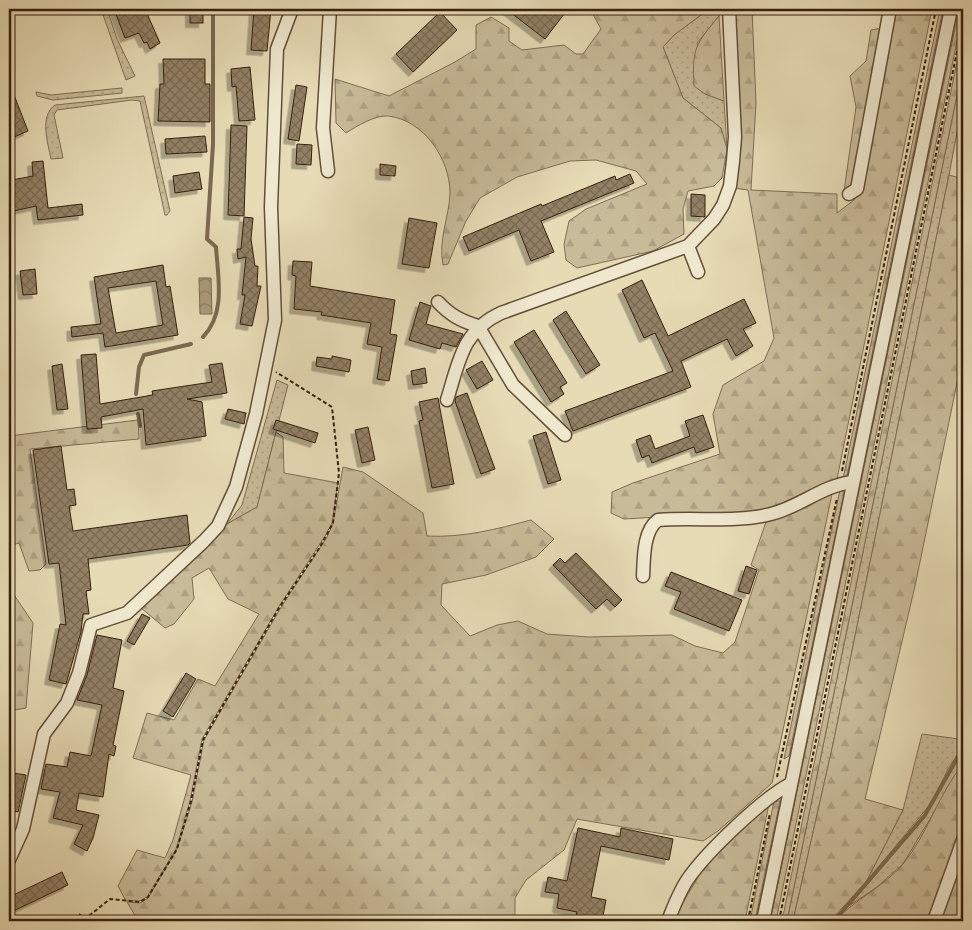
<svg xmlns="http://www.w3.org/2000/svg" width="972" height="930" font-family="'Sorts Mill Goudy',serif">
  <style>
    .grass { fill: url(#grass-dots); stroke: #806d54 }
    .forest { fill: url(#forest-firs); stroke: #806d54 }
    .water { fill: url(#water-waves); stroke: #7c6950 }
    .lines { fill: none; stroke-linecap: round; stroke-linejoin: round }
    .stream { stroke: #7c6950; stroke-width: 4 }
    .building { fill: url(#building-cross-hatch); stroke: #371f0e; fill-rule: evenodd; filter: url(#shadow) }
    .minor-casing { stroke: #634e38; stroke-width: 15 }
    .path { stroke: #371f0e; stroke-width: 2; stroke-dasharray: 4 2.5; stroke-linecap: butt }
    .minor { stroke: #efe8cf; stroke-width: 12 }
  </style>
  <defs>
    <pattern id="grass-dots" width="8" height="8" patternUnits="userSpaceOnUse" patternTransform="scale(1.25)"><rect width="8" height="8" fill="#c8bb99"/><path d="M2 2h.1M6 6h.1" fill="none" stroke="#aca083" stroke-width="1.8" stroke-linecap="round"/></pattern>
    <pattern id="forest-firs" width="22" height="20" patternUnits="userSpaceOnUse" patternTransform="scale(1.25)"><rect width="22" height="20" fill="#c8bb99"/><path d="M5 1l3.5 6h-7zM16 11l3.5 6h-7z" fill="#aca083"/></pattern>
    <pattern id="water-waves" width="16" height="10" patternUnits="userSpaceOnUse" patternTransform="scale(1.25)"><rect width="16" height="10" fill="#aa9b7c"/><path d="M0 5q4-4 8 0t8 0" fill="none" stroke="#8b7e64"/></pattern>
    <pattern id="building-cross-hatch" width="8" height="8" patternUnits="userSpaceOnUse" patternTransform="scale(1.25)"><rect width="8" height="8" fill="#928165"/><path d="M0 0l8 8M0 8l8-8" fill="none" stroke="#786952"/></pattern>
    <filter id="shadow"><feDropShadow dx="-4.5" dy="4.5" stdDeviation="0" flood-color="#0004"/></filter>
  </defs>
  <rect width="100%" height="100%" fill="#e6dbb5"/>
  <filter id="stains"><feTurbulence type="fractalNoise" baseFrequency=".004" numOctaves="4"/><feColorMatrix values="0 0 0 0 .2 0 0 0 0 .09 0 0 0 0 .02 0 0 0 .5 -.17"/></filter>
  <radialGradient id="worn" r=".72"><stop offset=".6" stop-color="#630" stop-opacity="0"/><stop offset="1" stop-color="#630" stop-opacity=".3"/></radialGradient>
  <!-- grass -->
  <g class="grass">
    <polygon points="101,9 107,9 117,39 135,76 126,80"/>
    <polygon points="709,9 721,9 719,16 697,43 705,94 724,101 727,149 721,128 683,98 663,47 674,35"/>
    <polygon points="963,66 963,100 949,175 833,744 793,921 787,921"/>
    <polygon points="122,88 122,93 53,100 37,96 36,92 51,95"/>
    <path d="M144,96L170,211L167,215H165L140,101L132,100L57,110L54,115L63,158L51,159C48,143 39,116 55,105Z"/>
    <polygon points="277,380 288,385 257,507 227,524 242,505"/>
    <polygon points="963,725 963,746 948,769 932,802 866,882 903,810 922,734 959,739"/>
    <polygon points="963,750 963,764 903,864 877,887 849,906 926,816"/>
  </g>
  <!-- forest -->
  <g class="forest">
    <path d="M590,9H709L674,35L663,47L683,98L721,128L727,149L722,178L714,186L688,191L683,209L684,234L653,251L577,268L566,260L564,244L569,221L586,209L647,184L636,171L596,160L570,161L517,177L480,198L466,221L448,264L443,265C438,240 449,218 450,193C450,159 424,120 388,116C375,115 357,126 346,133L336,123L335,79L389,96L455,62L476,49V25L491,17L509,28V41L522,50L564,45L576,54H583L601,29Z"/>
    <polygon points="733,9 752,9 756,103 751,190 837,194 837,213 854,200 860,191 893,9 932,9 837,479 779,507 747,512 624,519 611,513 612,492 633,483 720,454 713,414 723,385 764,361 774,338 748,190 733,188"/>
    <polygon points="940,9 943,9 847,476 843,479"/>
    <polygon points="959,9 963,9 963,12 776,921 770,921"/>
    <path d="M719,16L724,101L705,94L694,86C692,48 695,45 719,16Z"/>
    <polygon points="882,28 852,187 844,191 856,107 850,76 866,61 871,30"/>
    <polygon points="963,32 963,66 787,921 782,921"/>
    <polygon points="949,175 963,179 963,354 915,586 865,799 903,810 866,882 832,919 793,921 833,744"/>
    <polygon points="138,420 139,439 30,449 46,564 40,570 29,571 19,543 9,546 9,436"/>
    <polygon points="276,432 283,437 284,473 338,483 332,523 325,536 278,608 202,739 190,801 176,849 147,897 140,901 126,901 118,886 137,850 165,858 173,840 191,775 133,758 147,713 174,720 198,679 215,686 259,614 228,599 209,568 192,578 194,599 174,624 165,628 141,608 227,524 257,507"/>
    <path d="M343,467L363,472L423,513L427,536C463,538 497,529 531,520L554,539L536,557L486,575L442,584L441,605L470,636L497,625L518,621L547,634L588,637L672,635L695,646L723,653L735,642L759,570L751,565L766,522L833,489L772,783L718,831L703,841L577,819L564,850L526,880L515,898V921H135L137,919L127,902L140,903L148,898L177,849L192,802L204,740L280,609L327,537L333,523Z"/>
    <polygon points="845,489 789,756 784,759 840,490"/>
    <polygon points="9,592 12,592 33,623 26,708 9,711"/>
    <path d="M963,764V831L931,921H835C855,899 884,887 903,864C927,835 939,793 963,764Z"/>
    <polygon points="774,801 780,801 755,921 750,921"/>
    <polygon points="769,804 745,921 672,921 704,867"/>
    <polygon points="963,859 963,878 960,887 963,889 963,920 940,921"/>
  </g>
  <!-- water -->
  <polygon class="water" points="199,278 211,278 212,314 200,314"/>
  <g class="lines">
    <!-- stream -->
    <g class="stream">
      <path d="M203,337C226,313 218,278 216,247L207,239L213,144V9"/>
      <polyline points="136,394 139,367 144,355 191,344"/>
      <polyline points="138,414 140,426"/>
      <polyline points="834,921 925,815 963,748"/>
    </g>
  </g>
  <!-- building -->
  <g class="building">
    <polygon points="114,9 145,9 160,43 150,49 147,42 144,43 139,33 125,38"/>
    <rect x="190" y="9" width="13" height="14"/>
    <polygon points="254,9 271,9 267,51 251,50"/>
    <polygon points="506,9 568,9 545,39"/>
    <polygon points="440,12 457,30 413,72 396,54"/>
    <polygon points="163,59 205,59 205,84 210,84 210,122 158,121 160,84 164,84"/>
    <polygon points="250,67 255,120 239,121 236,86 232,87 231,69"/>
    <polygon points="9,82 28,131 14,137 9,123"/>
    <polygon points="296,85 307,87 299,141 288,139"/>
    <polygon points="231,125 247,126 244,216 228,215"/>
    <polygon points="205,136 207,152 166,154 165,139"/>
    <polygon points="297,144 312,145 311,165 296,164"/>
    <polygon points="43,161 48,208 82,204 83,215 38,220 36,206 9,212 9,194 15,193 12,180 33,176 32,162"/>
    <polygon points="380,164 396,166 395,176 380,175"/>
    <polygon points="199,172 202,189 175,193 173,176"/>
    <polygon points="630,174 634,183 541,221 554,252 531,261 519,230 469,251 463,237 541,204 542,206 615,176 616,180"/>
    <polygon points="691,194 705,195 705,217 691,216"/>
    <polygon points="244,217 253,218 251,239 255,266 258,266 257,286 261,286 252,326 240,324 245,295 242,295 246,257 238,259 237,249 241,249"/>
    <polygon points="409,218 437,223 429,268 402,264"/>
    <polygon points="293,261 312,262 310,286 395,300 390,334 397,335 389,381 377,379 382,347 367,344 371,323 321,315 322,312 294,309 296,276 292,275"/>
    <path d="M163,265L166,287L170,286L178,335L105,347L103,333L72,337L71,327L101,324L94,277ZM156,281L163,325L116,333L108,288Z"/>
    <polygon points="35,269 37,294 23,295 20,271"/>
    <polygon points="642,280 668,336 744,299 756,323 743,329 753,346 736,356 727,339 681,361 691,387 573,431 565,411 673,371 655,333 644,338 622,290"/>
    <polygon points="420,302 431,306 426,324 463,334 456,347 442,343 440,349 409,340"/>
    <polygon points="566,311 600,365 586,374 553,320"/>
    <polygon points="534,330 567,383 560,387 564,394 551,402 514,342"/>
    <polygon points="96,354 100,404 153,395 152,391 212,382 209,365 222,363 227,393 187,399 202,402 206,436 146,445 143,409 101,417 102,428 87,429 81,355"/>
    <polygon points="332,356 351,360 349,372 316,366 317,357 332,359"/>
    <polygon points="482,361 493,380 477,389 466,370"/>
    <polygon points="62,364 68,409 57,410 52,366"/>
    <polygon points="425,368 427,383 413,385 411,371"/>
    <polygon points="467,393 495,469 481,474 455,401 456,397"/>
    <polygon points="438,398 454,484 432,488 419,421 423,420 419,402"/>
    <polygon points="228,409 246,413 244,424 225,419"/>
    <polygon points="703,415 714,447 696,453 694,447 652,463 649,455 642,458 636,440 650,435 655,449 690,436 685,421"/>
    <polygon points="276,420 318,433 315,443 273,429"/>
    <polygon points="368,427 375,460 362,463 355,430"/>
    <polygon points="546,432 561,480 548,484 533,436"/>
    <polygon points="61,446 67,490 74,489 76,505 69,506 73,531 187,515 190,543 188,545 88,559 91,590 86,591 89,614 83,614 81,632 66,684 49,680 60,624 66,625 59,563 49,564 33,450"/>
    <polygon points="576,553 622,600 615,607 607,599 596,609 553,565 560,558 565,563"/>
    <polygon points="746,566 757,570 749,594 738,591"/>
    <polygon points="671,572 742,600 729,631 674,609 681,592 665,586"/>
    <polygon points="142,614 150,618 134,645 127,641"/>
    <polygon points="97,635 122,640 113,688 124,691 113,745 116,746 114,756 109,754 103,797 79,793 76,810 99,815 93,838 87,851 74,844 83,825 53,818 60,792 41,789 46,764 67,767 70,752 91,756 102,705 77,700 87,675"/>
    <polygon points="186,673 196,679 173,717 163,711"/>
    <polygon points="13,773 26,775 18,812 9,810 9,795"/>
    <polygon points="578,828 620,837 621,828 673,839 669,860 601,846 591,897 606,900 602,921 575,921 577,912 557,908 559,894 545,892 548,877 567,881"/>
    <polygon points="62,872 68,885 9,913 9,897"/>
  </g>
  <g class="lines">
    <defs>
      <g id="minor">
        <polyline points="328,171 323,128 330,9"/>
        <polyline points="849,194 857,189 890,9"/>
        <polyline points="688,246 698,272"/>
        <path d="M438,302C450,315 461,321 478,326L513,385L565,435"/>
        <path d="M447,400C459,362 462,331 501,313L688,246L714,219L723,205L730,186L733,161L735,137L729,9"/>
        <path d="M643,576C644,558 643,531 658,520C695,517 735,523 771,514C800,507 823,485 853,482"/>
        <polyline points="9,860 23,829 44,734 67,703 79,673 91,625 127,613 204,541 218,526 236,487 256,414 275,320 271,207 277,49 292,9"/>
        <path d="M668,921C674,906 680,889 690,876C709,850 762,799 790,784"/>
        <polyline points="763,921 951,9"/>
        <polyline points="934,921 963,840"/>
      </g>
    </defs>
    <!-- minor casing -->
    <use href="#minor" class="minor-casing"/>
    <!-- path -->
    <g class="path">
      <polyline points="842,471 936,9"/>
      <polyline points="777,777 837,498"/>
      <polyline points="79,914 85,919 110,899 140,902 148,897 177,849 191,801 203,740 279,608 320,547 333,523 339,473 332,407 276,372"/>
      <polyline points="748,921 770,813"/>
      <polyline points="779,921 963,22"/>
    </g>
    <!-- minor -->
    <use href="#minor" class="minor"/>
  </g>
  <!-- margin -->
  <rect width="972" height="930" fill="none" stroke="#e6dbb5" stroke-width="30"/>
  <rect x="10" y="10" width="952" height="910" fill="none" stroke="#371f0e" stroke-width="2.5"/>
  <rect x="15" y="15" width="942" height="900" fill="none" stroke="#371f0e"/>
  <rect width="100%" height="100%" filter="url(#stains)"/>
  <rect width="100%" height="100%" fill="url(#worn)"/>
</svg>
